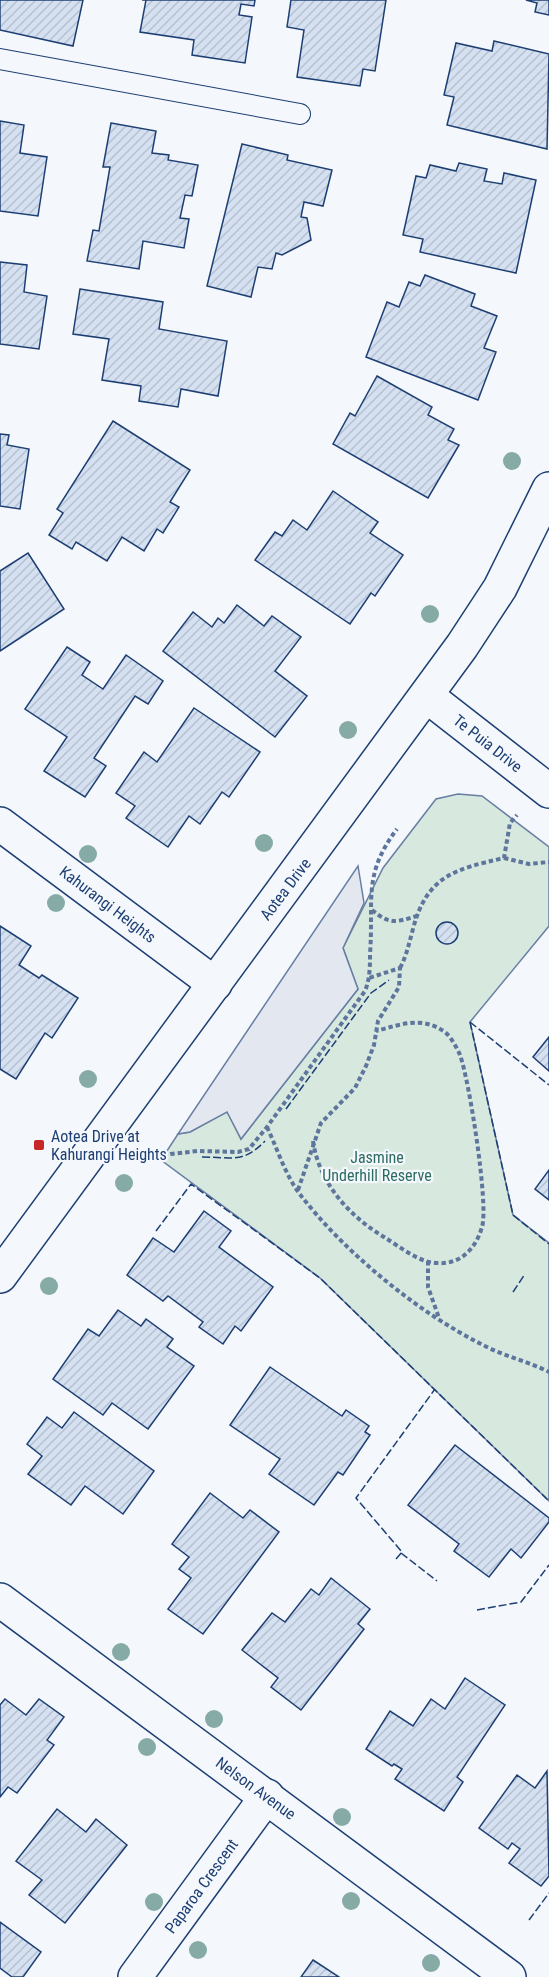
<svg xmlns="http://www.w3.org/2000/svg" width="549" height="1977" font-family="'Roboto Condensed',sans-serif">
  <style>
    .green { fill: #d7e8df; stroke: #687fa3; stroke-width: 1.5 }
    .parking { fill: #e3e8f0; stroke: #687fa3; stroke-width: 1.5 }
    .building { fill: url(#building-hatch); stroke: #1d3f73; stroke-width: 1.5 }
    .lines { fill: none; stroke-linecap: round; stroke-linejoin: round }
    .lane-casing { stroke: #1d3f73; stroke-width: 22 }
    .street-casing { stroke: #1d3f73; stroke-width: 36 }
    .secondary-casing { stroke: #1d3f73; stroke-width: 36 }
    .path { stroke: #5e769c; stroke-width: 4; stroke-dasharray: 4.5 3; stroke-linecap: butt }
    .lane { stroke: #f4f7fb; stroke-width: 20 }
    .street { stroke: #f4f7fb; stroke-width: 33 }
    .secondary { stroke: #f4f7fb; stroke-width: 33 }
    .fence { stroke: #1d3f73; stroke-width: 1.5; stroke-dasharray: 8 3; stroke-linecap: butt }
    .tree { fill: #86aba6 }
    .poi-dot { fill: #c62828; stroke: #f4f7fb; stroke-width: 2 }
    .labels { text-anchor: middle; stroke-width: 4.5; stroke-linejoin: round; paint-order: stroke }
    .street-label { font-size: 16px; fill: #1d3f73; stroke: #f4f7fb }
    .poi-label { font-size: 16px; fill: #1d3f73; stroke: #f4f7fb; text-anchor: start }
    .park-label { font-size: 16px; fill: #2c6c60; stroke: #f4f7fb }
  </style>
  <defs>
    <pattern id="building-hatch" width="6" height="6" patternUnits="userSpaceOnUse" patternTransform="scale(1.5)"><rect width="6" height="6" fill="#d5e0f0"/><path d="M-1 1l2-2M0 6l6-6M5 7l2-2" fill="none" stroke="#b6c1d1"/></pattern>
  </defs>
  <rect width="100%" height="100%" fill="#f4f7fb"/>
  <!-- green -->
  <polygon class="green" points="458,794 482,796 549,847 549,926 470,1022 513,1215 549,1243 549,1501 320,1278 161,1160 178,1134 190,1132 227,1111 241,1139 358,989 343,948 383,868 436,799"/>
  <!-- parking -->
  <polygon class="parking" points="358,866 364,903 343,948 358,989 241,1139 227,1112 190,1132 178,1134"/>
  <!-- building -->
  <g class="building">
    <polygon points="0,0 83,0 73,46 0,30"/>
    <polygon points="142,0 255,0 254,6 241,4 239,15 252,17 245,63 192,55 194,40 140,32 146,0"/>
    <polygon points="291,0 386,0 375,71 363,69 360,86 297,77 304,30 287,27"/>
    <polygon points="526,0 549,0 549,15 535,12 537,3"/>
    <polygon points="494,41 549,54 547,149 447,125 454,97 444,95 456,43 492,51"/>
    <polygon points="0,121 24,125 20,153 47,157 38,216 0,211"/>
    <polygon points="111,123 156,131 152,153 169,155 168,160 198,165 192,196 185,195 180,218 189,219 184,248 143,241 139,269 87,261 93,230 99,231 110,167 103,167"/>
    <polygon points="242,144 288,155 287,160 332,170 323,206 304,202 301,217 307,218 311,240 282,255 276,253 272,269 258,267 251,297 207,286"/>
    <polygon points="459,163 487,169 484,181 502,184 504,173 536,180 516,273 420,252 423,239 403,235 416,176 426,178 430,165 456,171"/>
    <polygon points="0,262 27,265 24,292 47,296 39,349 0,344"/>
    <polygon points="425,275 475,294 471,306 497,316 484,348 496,352 478,400 366,357 387,302 399,307 409,282 420,286"/>
    <polygon points="80,289 163,302 159,329 227,341 218,396 181,389 178,407 139,401 141,386 102,380 109,339 73,334"/>
    <polygon points="377,376 432,407 428,415 454,429 448,440 459,445 428,498 333,444 350,413 355,416"/>
    <polygon points="113,421 190,470 170,502 179,507 163,533 157,529 144,551 122,537 107,561 76,542 72,549 49,535 63,513 57,509"/>
    <polygon points="0,434 9,435 7,445 29,449 20,509 0,506"/>
    <polygon points="333,491 378,522 370,533 403,555 375,596 371,593 350,624 255,560 275,532 282,536 293,520 307,530"/>
    <polygon points="28,553 64,609 0,651 0,571"/>
    <polygon points="237,605 264,626 272,616 301,637 275,671 307,696 275,737 163,651 193,612 212,627 218,618 224,623"/>
    <polygon points="67,647 90,662 82,675 103,689 126,655 163,681 148,704 135,696 94,758 106,766 85,797 44,771 67,737 25,709"/>
    <polygon points="194,708 260,752 229,797 222,792 200,824 189,816 168,847 126,818 135,806 116,793 144,752 157,762"/>
    <circle cx="447" cy="933" r="11"/>
    <polygon points="0,926 31,946 19,965 39,978 42,975 78,998 52,1038 45,1033 16,1079 0,1069"/>
    <polygon points="549,1037 549,1071 533,1057"/>
    <polygon points="549,1170 549,1200 535,1189"/>
    <polygon points="204,1211 231,1231 219,1247 273,1287 241,1331 235,1326 223,1344 199,1327 203,1322 168,1296 163,1301 127,1275 153,1238 174,1252"/>
    <polygon points="118,1310 141,1326 146,1319 173,1339 167,1347 194,1366 148,1429 112,1403 103,1415 53,1379 88,1329 99,1336"/>
    <polygon points="270,1367 342,1416 346,1410 369,1426 365,1432 370,1435 343,1475 338,1472 314,1505 269,1474 280,1459 230,1425"/>
    <polygon points="74,1412 154,1471 123,1514 85,1486 71,1505 28,1474 42,1456 27,1444 47,1417 62,1428"/>
    <polygon points="455,1445 549,1518 549,1522 521,1558 511,1549 489,1577 454,1551 459,1544 408,1505"/>
    <polygon points="210,1493 243,1518 250,1510 279,1532 203,1634 168,1609 191,1578 179,1569 189,1557 172,1544"/>
    <polygon points="331,1578 370,1609 358,1624 364,1629 301,1710 271,1687 278,1678 242,1650 272,1613 285,1622 311,1589 319,1595"/>
    <polygon points="465,1678 505,1705 457,1777 463,1782 444,1811 395,1779 402,1769 394,1764 392,1766 366,1749 390,1711 413,1726 431,1699 445,1709"/>
    <polygon points="5,1699 26,1715 39,1699 64,1717 47,1740 54,1745 17,1793 8,1787 0,1797 0,1705"/>
    <polygon points="547,1771 549,1876 541,1886 509,1863 520,1849 512,1843 508,1849 479,1828 517,1775 535,1788"/>
    <polygon points="57,1809 86,1832 96,1819 127,1845 65,1923 29,1895 42,1880 16,1861"/>
    <polygon points="0,1922 41,1952 23,1977 12,1977 0,1968"/>
    <polygon points="313,1960 339,1977 301,1977"/>
  </g>
  <g class="lines">
    <defs>
      <polyline id="lane" points="0,59 300,114"/>
      <g id="street">
        <polyline points="427,696 549,791"/>
        <polyline points="0,824 215,984"/>
        <polyline points="0,1600 509,1977"/>
        <polyline points="135,1977 267,1796"/>
      </g>
      <polyline id="secondary" points="0,1276 462,646 500,588 549,489"/>
    </defs>
    <!-- lane casing -->
    <use href="#lane" class="lane-casing"/>
    <!-- street casing -->
    <use href="#street" class="street-casing"/>
    <!-- secondary casing -->
    <use href="#secondary" class="secondary-casing"/>
    <!-- path -->
    <g class="path">
      <polyline points="504,858 529,864 549,862"/>
      <path d="M372,910C390,925 396,922 417,916"/>
      <path d="M400,968C407,955 409,943 413,929C427,875 456,869 504,858L510,823L517,815"/>
      <path d="M267,1127C277,1148 285,1174 299,1193C343,1251 416,1311 481,1344C503,1356 527,1361 549,1372"/>
      <path d="M313,1141C319,1183 349,1216 384,1237C399,1246 419,1263 437,1263C461,1265 476,1248 482,1227C489,1205 469,1079 460,1055C457,1048 451,1037 445,1032C422,1016 402,1024 376,1031"/>
      <path d="M156,1159L171,1154L198,1151L238,1152L249,1149L267,1127L365,991C370,979 370,966 370,954C374,901 362,875 397,829"/>
      <polyline points="298,1190 321,1123 355,1088 366,1066 374,1045 378,1021 399,987 400,968 369,978"/>
      <polyline points="428,1261 428,1287 439,1318"/>
    </g>
    <!-- lane -->
    <use href="#lane" class="lane"/>
    <!-- street -->
    <use href="#street" class="street"/>
    <!-- secondary -->
    <use href="#secondary" class="secondary"/>
    <!-- fence -->
    <g class="fence">
      <polyline points="470,1022 513,1215 549,1244"/>
      <polyline points="470,1022 549,1085"/>
      <polyline points="286,1109 371,993 389,980"/>
      <path d="M202,1157C232,1157 243,1164 265,1141"/>
      <polyline points="156,1231 191,1184 320,1278 549,1501"/>
      <polyline points="513,1292 525,1274"/>
      <polyline points="401,1553 437,1581"/>
      <polyline points="396,1559 402,1552 356,1498 435,1389"/>
      <polyline points="477,1610 521,1602 549,1565"/>
      <polyline points="529,1920 549,1893"/>
    </g>
  </g>
  <!-- trees -->
  <g class="tree">
    <circle cx="512" cy="461" r="9"/>
    <circle cx="430" cy="614" r="9"/>
    <circle cx="348" cy="730" r="9"/>
    <circle cx="264" cy="843" r="9"/>
    <circle cx="88" cy="854" r="9"/>
    <circle cx="56" cy="903" r="9"/>
    <circle cx="88" cy="1079" r="9"/>
    <circle cx="124" cy="1183" r="9"/>
    <circle cx="49" cy="1286" r="9"/>
    <circle cx="121" cy="1652" r="9"/>
    <circle cx="214" cy="1719" r="9"/>
    <circle cx="147" cy="1747" r="9"/>
    <circle cx="342" cy="1817" r="9"/>
    <circle cx="351" cy="1901" r="9"/>
    <circle cx="154" cy="1902" r="9"/>
    <circle cx="198" cy="1950" r="9"/>
    <circle cx="431" cy="1963" r="9"/>
  </g>
  <!-- markers -->
  <rect class="poi-dot" x="33" y="1139" width="12" height="12" rx="3"/>
  <g class="labels">
    <!-- street labels -->
    <g class="street-label">
      <text transform="translate(488 743) rotate(38)" y="6">Te Puia Drive</text>
      <text transform="translate(285 889) rotate(-53)" y="6">Aotea Drive</text>
      <text transform="translate(108 904) rotate(37)" y="6">Kahurangi Heights</text>
      <text transform="translate(256 1788) rotate(36)" y="6">Nelson Avenue</text>
      <text transform="translate(201 1886) rotate(-54)" y="6">Paparoa Crescent</text>
    </g>
    <!-- poi labels -->
    <g class="poi-label">
      <text x="51" y="1142">Aotea Drive at<tspan x="51" dy="18">Kahurangi Heights</tspan></text>
    </g>
    <!-- park labels -->
    <g class="park-label">
      <text x="377" y="1163">Jasmine<tspan x="377" dy="18">Underhill Reserve</tspan></text>
    </g>
  </g>
</svg>
